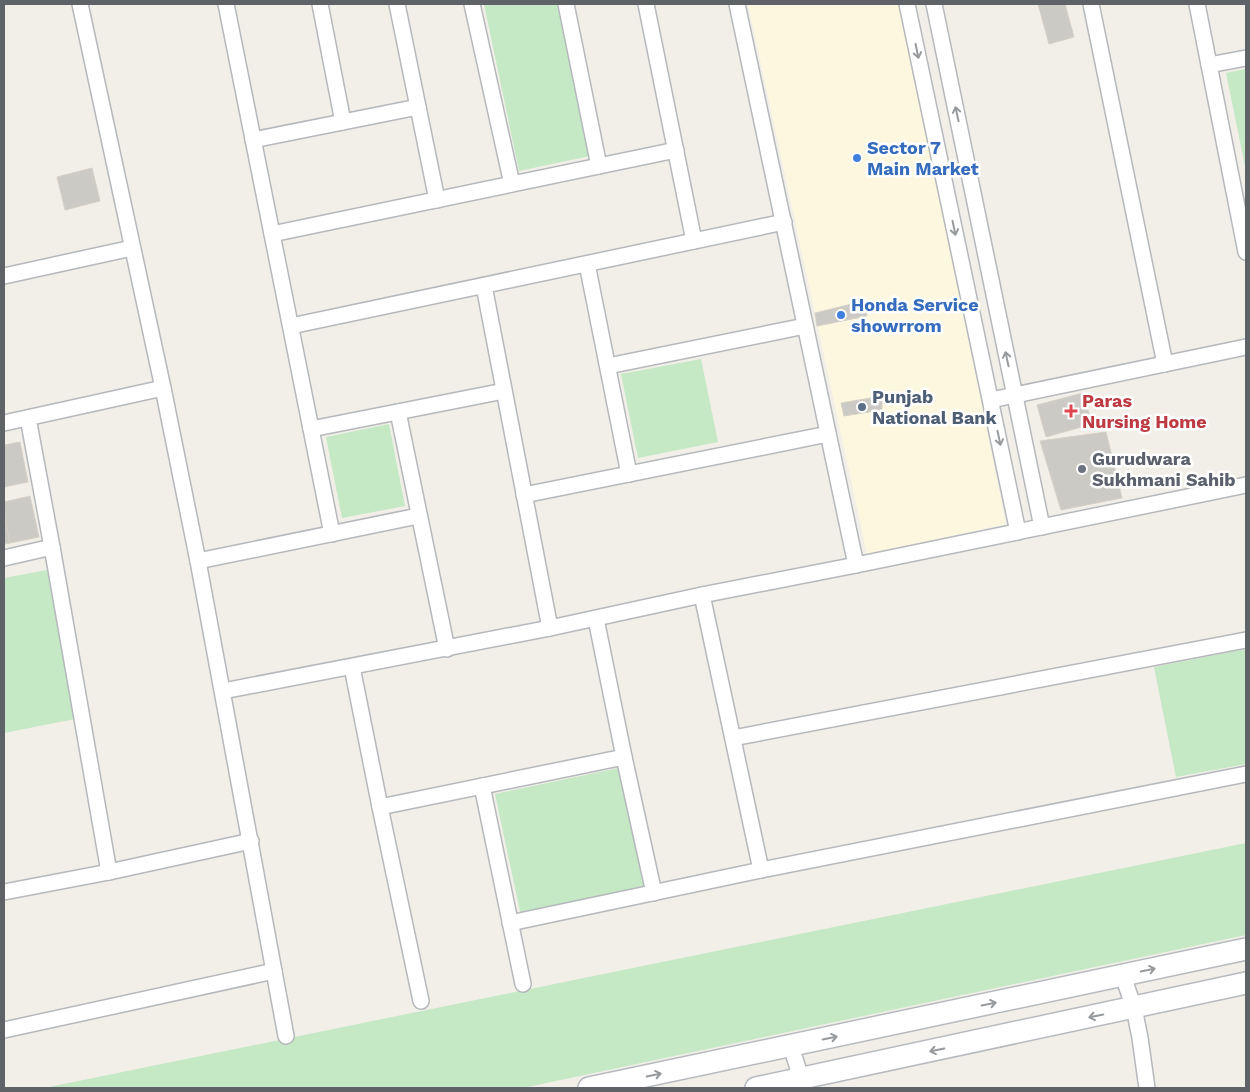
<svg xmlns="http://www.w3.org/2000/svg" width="1250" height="1092" font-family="'Work Sans',sans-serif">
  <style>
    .commercial { fill: #fef7e0 }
    .green { fill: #c5e8c5 }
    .building { fill: #cccac5; stroke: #d6d1c6 }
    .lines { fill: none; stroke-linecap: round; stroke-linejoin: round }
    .street-casing { stroke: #b5b8bc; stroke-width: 18 }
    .secondary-casing { stroke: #b6babf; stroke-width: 24 }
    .street { stroke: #fff; stroke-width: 15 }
    .secondary { stroke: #fff; stroke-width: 21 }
    .oneway { stroke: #979a9d }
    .shop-dot { fill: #3f7fe0; stroke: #fff; stroke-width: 2 }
    .service-dot { fill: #5c6f8a; stroke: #fff; stroke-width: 2 }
    .health-dot { fill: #e0444e; stroke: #fff; stroke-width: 2 }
    .worship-dot { fill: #6b7280; stroke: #fff; stroke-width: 2 }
    .labels { text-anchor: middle; stroke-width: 5; stroke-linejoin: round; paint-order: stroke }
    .shop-label { font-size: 18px; font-weight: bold; fill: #366cbe; stroke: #fff; text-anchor: start }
    .service-label { font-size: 18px; font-weight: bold; fill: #4e5e75; stroke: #fff; text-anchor: start }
    .health-label { font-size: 18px; font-weight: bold; fill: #be3a42; stroke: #fff; text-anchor: start }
    .worship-label { font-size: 18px; font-weight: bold; fill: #5b616d; stroke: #fff; text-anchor: start }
  </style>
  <rect width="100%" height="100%" fill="#f1efe8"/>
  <!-- commercial -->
  <polygon class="commercial" points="748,4 900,4 1006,524 867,554"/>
  <!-- green -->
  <g class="green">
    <polygon points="484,4 557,4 590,156 519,171"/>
    <polygon points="1246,69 1246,171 1226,73"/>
    <polygon points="701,359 718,442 638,458 621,374"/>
    <polygon points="389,424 405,506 342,518 326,437"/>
    <polygon points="47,570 75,719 4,733 4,578"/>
    <polygon points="1246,649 1246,764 1176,777 1154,667"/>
    <polygon points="619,768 645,891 521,916 495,794"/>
    <polygon points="1246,843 1246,935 523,1088 44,1088"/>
  </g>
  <!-- building -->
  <g class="building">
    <polygon points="1038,4 1065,4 1074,37 1049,44"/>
    <polygon points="92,168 100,201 65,210 57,177"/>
    <polygon points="864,301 867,316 817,326 815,313"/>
    <polygon points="1083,393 1092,424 1046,437 1037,405"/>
    <polygon points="882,396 882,410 844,416 841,403"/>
    <polygon points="1106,432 1122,498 1061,510 1040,441"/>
    <polygon points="20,442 28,482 4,487 4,445"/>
    <polygon points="30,496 39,537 10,543 4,514 4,502"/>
    <polygon points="4,514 10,543 4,544"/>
  </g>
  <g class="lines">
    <defs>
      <g id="street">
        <polyline points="80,4 163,388 198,561 286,1036"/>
        <polyline points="226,4 332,534"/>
        <polyline points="320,4 343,122"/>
        <polyline points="397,4 437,200"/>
        <polyline points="472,4 512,184"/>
        <polyline points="566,4 599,166"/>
        <polyline points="646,4 694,241"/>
        <polyline points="737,4 856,565"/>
        <polyline points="907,4 1018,532"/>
        <polyline points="934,4 1042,527"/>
        <polyline points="1091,4 1165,364"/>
        <polyline points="1197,4 1246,252"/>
        <polyline points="1209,65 1246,58"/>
        <polyline points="253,140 418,107"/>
        <polyline points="272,234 676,150"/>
        <polyline points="587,264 629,474"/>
        <polyline points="4,276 132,248"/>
        <polyline points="484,286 550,628"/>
        <polyline points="291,326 784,222"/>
        <polyline points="608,366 805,326"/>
        <polyline points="991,400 1246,347"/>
        <polyline points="398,412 447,649"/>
        <polyline points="28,418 52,547 109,872"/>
        <polyline points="4,423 163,388"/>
        <polyline points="311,429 504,391"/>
        <polyline points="524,495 828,434"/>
        <polyline points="4,558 52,547"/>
        <polyline points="198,561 418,516"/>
        <polyline points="702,595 761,870"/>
        <polyline points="596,619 624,757 654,893"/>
        <polyline points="352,667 380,807 421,1001"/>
        <polyline points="223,691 550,628 702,595 856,565 1246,485"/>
        <polyline points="733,738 1246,640"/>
        <polyline points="482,786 523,984"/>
        <polyline points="380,807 624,757"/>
        <polyline points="4,892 109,872 251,841"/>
        <polyline points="510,923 761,870 1246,774"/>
        <polyline points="1123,976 1134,1008 1140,1038 1147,1088"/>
        <polyline points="4,1030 274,971"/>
        <polyline points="791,1046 804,1088"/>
      </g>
      <g id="secondary">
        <polyline points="589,1088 1246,949"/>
        <polyline points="756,1088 1246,983"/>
      </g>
    </defs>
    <!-- street casing -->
    <use href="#street" class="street-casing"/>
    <!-- secondary casing -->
    <use href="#secondary" class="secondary-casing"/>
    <!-- street -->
    <use href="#street" class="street"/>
    <!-- secondary -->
    <use href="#secondary" class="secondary"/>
  </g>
  <!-- one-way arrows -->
  <defs><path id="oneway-shaft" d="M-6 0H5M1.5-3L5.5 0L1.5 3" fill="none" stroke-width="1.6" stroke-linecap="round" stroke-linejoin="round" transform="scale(1.25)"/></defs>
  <g class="oneway">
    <use href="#oneway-shaft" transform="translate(917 51) rotate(78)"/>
    <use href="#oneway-shaft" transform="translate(957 114) rotate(-102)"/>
    <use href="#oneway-shaft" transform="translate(954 228) rotate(78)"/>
    <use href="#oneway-shaft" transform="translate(1007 359) rotate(-102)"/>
    <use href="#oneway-shaft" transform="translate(999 438) rotate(78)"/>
    <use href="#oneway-shaft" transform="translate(1148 970) rotate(-12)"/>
    <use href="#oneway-shaft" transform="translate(989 1004) rotate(-12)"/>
    <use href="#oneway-shaft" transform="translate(1096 1016) rotate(168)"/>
    <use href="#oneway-shaft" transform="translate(830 1038) rotate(-12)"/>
    <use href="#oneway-shaft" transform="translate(937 1050) rotate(168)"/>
    <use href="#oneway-shaft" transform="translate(654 1075) rotate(-12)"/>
  </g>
  <!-- markers -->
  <g class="shop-dot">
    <circle cx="857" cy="158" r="5"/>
    <circle cx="841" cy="315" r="5"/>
  </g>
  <circle class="service-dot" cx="862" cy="407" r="5"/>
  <path class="health-dot" d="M1068.5 403.5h5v5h5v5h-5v5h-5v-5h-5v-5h5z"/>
  <circle class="worship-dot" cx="1082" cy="469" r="5"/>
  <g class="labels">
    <!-- shop labels -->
    <g class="shop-label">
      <text x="867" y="154">Sector 7<tspan x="867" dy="21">Main Market</tspan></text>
      <text x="851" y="311">Honda Service<tspan x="851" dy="21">showrrom</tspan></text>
    </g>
    <!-- service labels -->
    <g class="service-label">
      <text x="872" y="403">Punjab<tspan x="872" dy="21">National Bank</tspan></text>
    </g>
    <!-- health labels -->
    <g class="health-label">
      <text x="1082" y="407">Paras<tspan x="1082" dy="21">Nursing Home</tspan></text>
    </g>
    <!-- worship labels -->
    <g class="worship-label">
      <text x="1092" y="465">Gurudwara<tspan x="1092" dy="21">Sukhmani Sahib</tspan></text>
    </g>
  </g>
  <!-- border -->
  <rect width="1250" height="1092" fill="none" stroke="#5f6368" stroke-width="10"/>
</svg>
